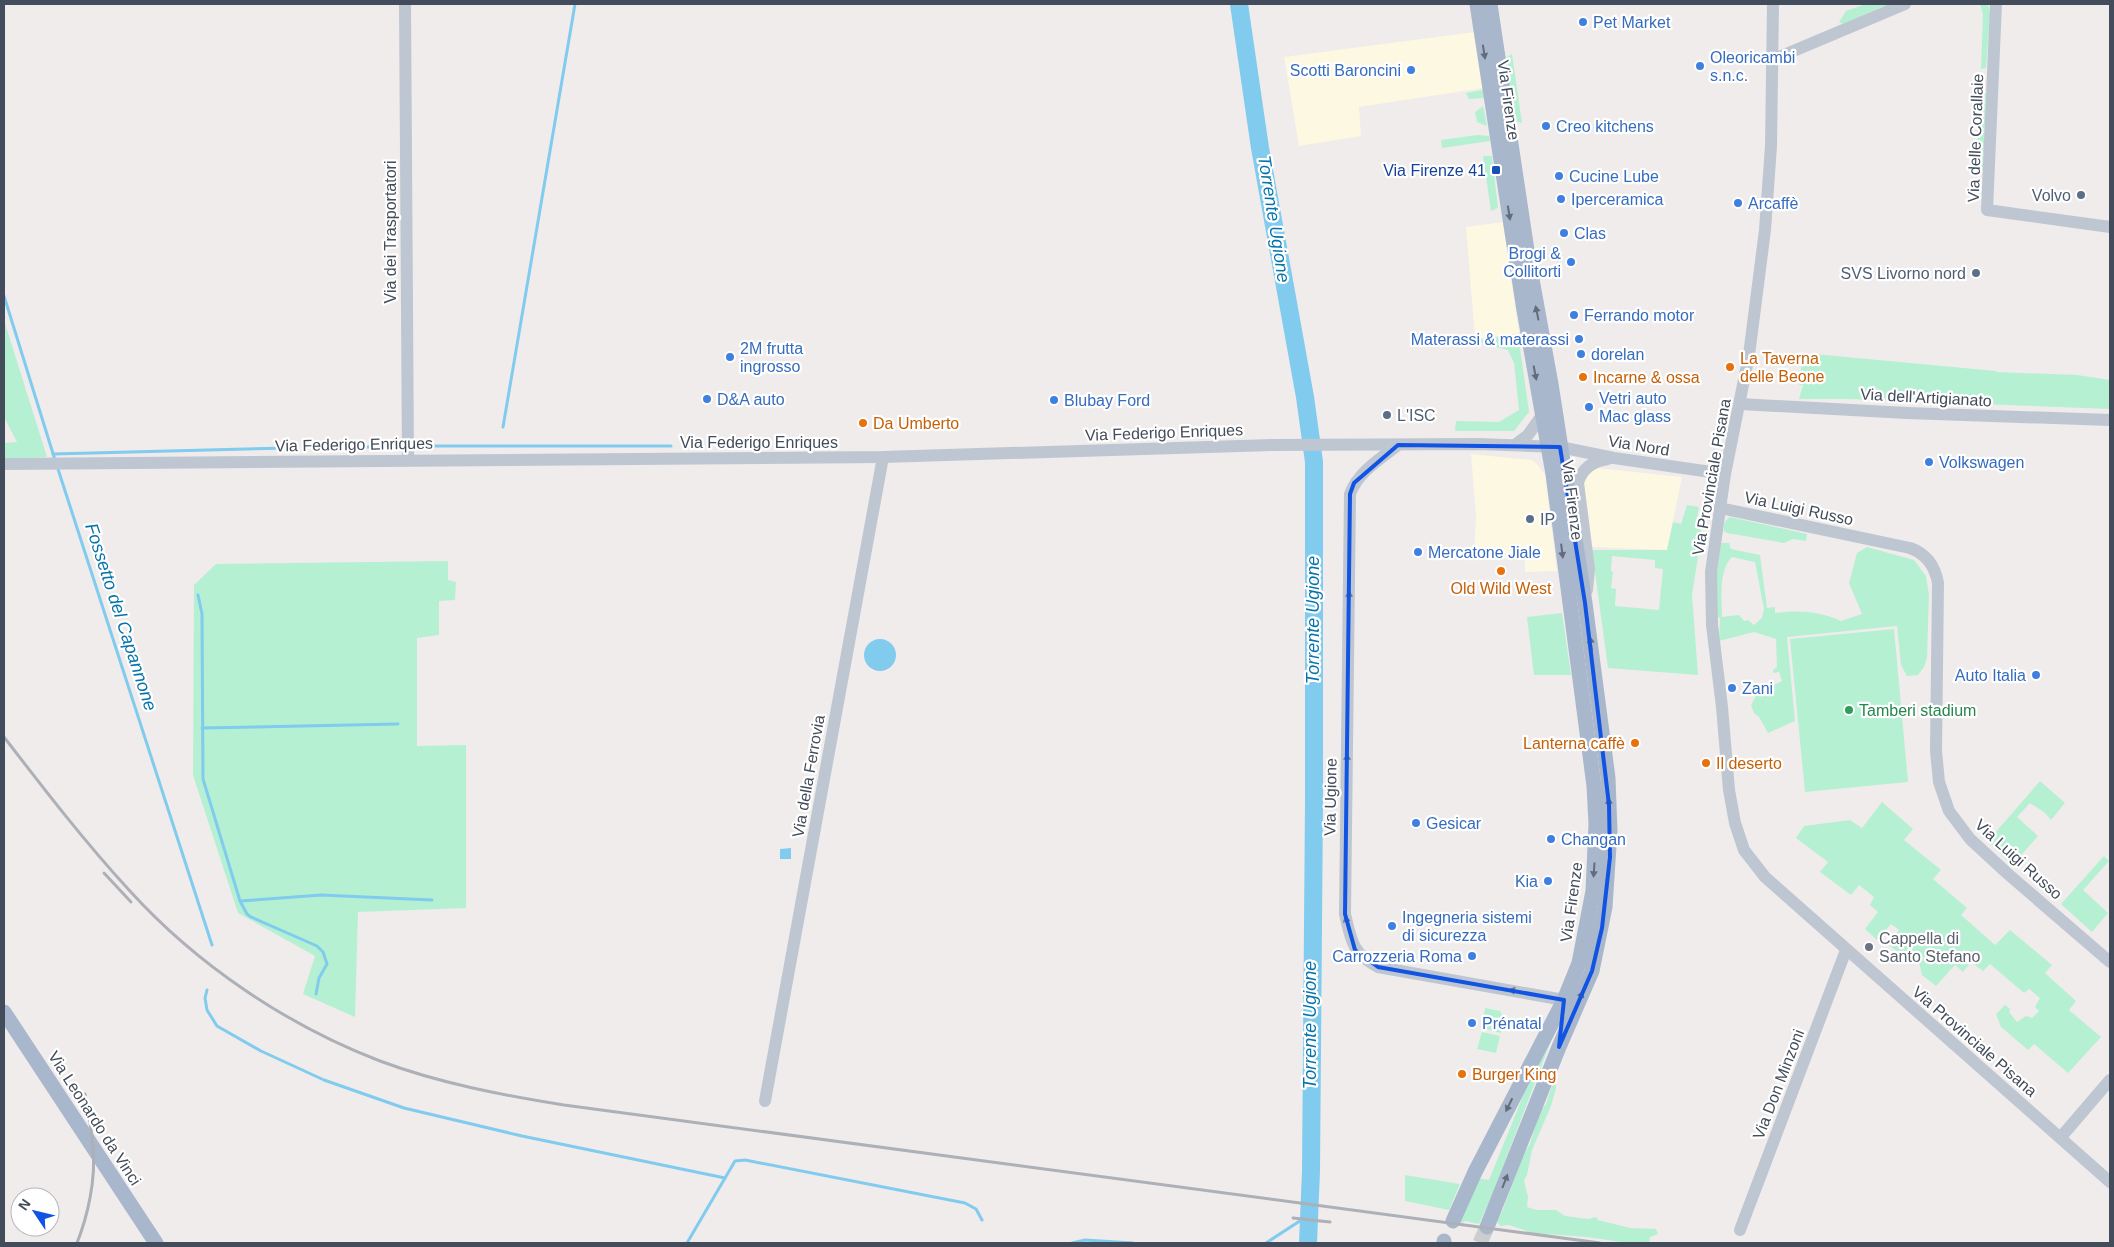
<svg xmlns="http://www.w3.org/2000/svg" width="2114" height="1247" font-family="Helvetica,sans-serif">
  <style>
    .commercial { fill: #fcf8e2 }
    .green { fill: #b6f0d3; fill-rule: evenodd }
    .water { fill: #81cbef }
    .lines { fill: none; stroke-linecap: round; stroke-linejoin: round }
    .stream { stroke: #81cbef; stroke-width: 3 }
    .river { stroke: #81cbef; stroke-width: 18 }
    .major-tunnel { stroke: #cdccce; stroke-width: 15; stroke-dasharray: 15 8; stroke-linecap: butt }
    .minor { stroke: #bec6d2; stroke-width: 12 }
    .major { stroke: #a9b7cd; stroke-width: 15 }
    .rail { stroke: #adb0b7; stroke-width: 3 }
    .oneway { fill: #626c7c }
    .oneway2 { fill: #6e7784 }
    .marked { fill: none; stroke: #1154e3; stroke-width: 4; stroke-linejoin: round }
    .shop-dot { fill: #3f7fe0; stroke: #fff; stroke-width: 2 }
    .transit-dot { fill: #1a4fb4; stroke: #fff; stroke-width: 2 }
    .service-dot { fill: #5c6f8a; stroke: #fff; stroke-width: 2 }
    .food-dot { fill: #e8710a; stroke: #fff; stroke-width: 2 }
    .leisure-dot { fill: #2e9e5b; stroke: #fff; stroke-width: 2 }
    .worship-dot { fill: #6b7280; stroke: #fff; stroke-width: 2 }
    .labels { text-anchor: middle; stroke-width: 4.5; stroke-linejoin: round; paint-order: stroke }
    .shop-label { font-size: 16px; fill: #366cbe; stroke: #fff; text-anchor: start }
    .street-label { font-size: 16px; fill: #434c5a; stroke: #fff }
    .transit-label { font-size: 16px; fill: #164399; stroke: #fff; text-anchor: end }
    .service-label { font-size: 16px; fill: #4e5e75; stroke: #fff; text-anchor: end }
    .food-label { font-size: 16px; fill: #c56008; stroke: #fff; text-anchor: start }
    .leisure-label { font-size: 16px; fill: #27864d; stroke: #fff; text-anchor: start }
    .worship-label { font-size: 16px; fill: #5b616d; stroke: #fff; text-anchor: start }
    .water-label { font-size: 18px; font-style: italic; fill: #0674aa; stroke: #fff }
  </style>
  <rect width="100%" height="100%" fill="#efeceb"/>
  <!-- commercial -->
  <g class="commercial">
    <polygon points="1475,32 1483,88 1359,107 1361,136 1299,146 1284,57"/>
    <polygon points="1503,222 1519,333 1475,339 1466,227"/>
    <polygon points="1471,454 1532,460 1538,465 1545,475 1557,571 1525,572 1525,559 1474,558 1476,515"/>
    <polygon points="1597,468 1682,477 1667,550 1591,547 1582,484 1586,475"/>
  </g>
  <!-- green -->
  <g class="green">
    <polygon points="1866,4 1898,4 1881,7 1843,24 1839,22 1846,11"/>
    <polygon points="1980,4 1988,4 1990,13 1986,68 1981,69 1983,14"/>
    <polygon points="1512,54 1522,123 1514,121 1505,58"/>
    <polygon points="1483,90 1484,98 1469,99 1466,93"/>
    <polygon points="1980,93 1986,93 1983,170 1975,172"/>
    <polygon points="1483,106 1487,126 1477,122 1475,112"/>
    <polygon points="1477,135 1489,136 1490,141 1442,148 1441,140"/>
    <polygon points="1483,156 1492,156 1498,208 1491,211"/>
    <polygon points="4,320 47,457 4,459 4,443 17,442 4,417"/>
    <polygon points="1518,334 1529,412 1514,431 1455,431 1456,421 1499,422 1519,410 1514,363 1508,350 1462,338 1474,337 1475,340"/>
    <polygon points="1803,353 1996,371 1996,372 2077,375 2110,380 2110,409 1848,399 1799,399 1803,385 1799,385"/>
    <path d="M1687,505L1699,507L1695,527L1702,531L1692,595L1698,675L1608,668L1592,550H1667L1673,522L1681,524ZM1612,556L1655,560V568L1663,569L1659,610L1615,606L1616,589L1611,588L1613,572L1611,571Z"/>
    <path d="M1730,517L1807,534L1806,541L1793,539L1784,543L1727,533L1724,531C1724,524 1724,521 1730,517Z"/>
    <path d="M1721,543H1729L1731,549L1760,555L1767,608L1775,607V613C1798,610 1819,611 1841,621L1862,614L1849,583L1857,553L1867,547L1914,560L1926,576L1929,595L1927,658L1924,667L1918,675L1907,676L1901,665L1897,626L1787,637L1795,721L1768,733L1759,717L1754,713L1751,705C1754,701 1756,694 1759,691C1765,685 1775,686 1782,681L1779,672L1773,673V670L1777,667L1776,639L1754,632L1719,641L1720,618L1716,617L1715,587ZM1732,557L1755,562L1764,609L1762,618L1754,625L1748,620L1744,621L1739,615L1722,617C1722,598 1718,571 1732,557Z"/>
    <polygon points="448,561 448,580 456,582 455,600 439,601 439,635 417,638 417,746 466,745 466,908 358,912 355,1017 303,994 315,956 238,913 193,775 194,585 216,564"/>
    <polygon points="1562,613 1571,675 1534,675 1527,617"/>
    <polygon points="1894,629 1908,782 1805,792 1790,639"/>
    <polygon points="2040,781 2065,803 2051,820 2045,813 2030,803 2017,817 2038,836 2015,862 2012,860 2010,863 1988,841"/>
    <polygon points="1882,802 1913,829 1904,840 1941,870 1933,879 1967,908 1961,915 1995,945 2010,930 2052,965 2045,973 2076,1001 2069,1010 2101,1037 2068,1073 2034,1044 2028,1050 2001,1027 1996,1014 2005,1005 2010,1009 2009,1012 2017,1022 2026,1016 2032,1018 2039,1011 2035,1007 2040,998 2029,989 2024,993 1990,964 1983,971 1971,962 1963,972 1955,965 1936,986 1922,975 1918,957 1909,951 1903,956 1889,945 1899,930 1891,924 1877,940 1865,929 1878,912 1870,905 1874,897 1859,885 1851,895 1820,872 1828,862 1796,838 1804,826 1850,820 1862,828"/>
    <polygon points="2104,856 2109,861 2083,890 2108,913 2092,932 2061,904"/>
    <polygon points="1485,1008 1500,1011 1504,1018 1501,1033 1482,1028"/>
    <polygon points="1482,1032 1500,1036 1496,1053 1477,1049"/>
    <polygon points="1552,1038 1493,1193 1479,1224 1465,1221 1463,1223 1456,1221 1476,1178 1489,1180 1525,1091"/>
    <polygon points="1556,1081 1556,1088 1551,1106 1532,1150 1527,1175 1524,1181 1528,1197 1527,1207 1537,1210 1556,1210 1565,1216 1588,1219 1596,1217 1598,1220 1630,1228 1656,1229 1658,1234 1650,1237 1649,1243 1628,1243 1587,1237 1533,1233 1509,1225 1500,1226 1496,1220 1502,1212 1523,1155 1530,1144 1538,1115 1546,1104 1552,1086"/>
    <polygon points="1405,1175 1460,1184 1449,1210 1405,1201"/>
  </g>
  <!-- water -->
  <g class="water">
    <circle cx="880" cy="655" r="16"/>
    <polygon points="791,848 791,859 780,859 780,849"/>
  </g>
  <g class="lines">
    <!-- stream -->
    <g class="stream">
      <polyline points="4,296 55,460"/>
      <polyline points="503,427 575,4"/>
      <polyline points="425,446 671,446"/>
      <polyline points="325,447 397,447"/>
      <polyline points="53,454 288,448"/>
      <polyline points="57,466 212,945"/>
      <polyline points="198,595 202,614 203,779 240,901 247,914 251,917 317,946 323,952 327,964 319,978 316,994"/>
      <polyline points="202,728 398,724"/>
      <polyline points="241,901 321,895 432,900"/>
      <polyline points="207,990 205,998 207,1010 217,1026 261,1051 324,1080 404,1108 522,1136 725,1178"/>
      <polyline points="687,1243 735,1161 745,1160 965,1203 976,1209 982,1220"/>
      <polyline points="1072,1243 1085,1240 1133,1243"/>
      <polyline points="1266,1243 1309,1215"/>
    </g>
    <!-- river -->
    <polyline class="river" points="1239,4 1260,148 1305,397 1314,462 1314,802 1311,1171 1308,1243"/>
    <!-- major-tunnel -->
    <polyline class="major-tunnel" points="1480,1243 1487,1227"/>
    <!-- minor -->
    <g class="minor">
      <polyline points="405,4 408,460"/>
      <polyline points="1773,4 1771,146 1765,230 1749,355 1725,474 1711,572 1712,625 1722,707 1729,790 1735,823 1744,850 1765,877 2110,1182"/>
      <polyline points="1996,4 1987,210 2110,227"/>
      <polyline points="1772,60 1905,4"/>
      <polyline points="1740,404 1907,413 2110,420"/>
      <path d="M1398,445C1380,459 1358,472 1350,494L1345,914C1351,940 1352,953 1378,967L1564,1000V1007"/>
      <polyline points="1515,445 1528,435 1543,414"/>
      <polyline points="4,464 883,457 1272,445 1478,444 1560,447 1614,458 1725,474"/>
      <path d="M1720,508L1910,548C1927,554 1935,566 1938,583L1936,751L1939,782L1949,811L1970,839L2008,874L2110,962"/>
      <path d="M1587,590L1589,569L1578,483C1582,468 1594,461 1608,459"/>
      <polyline points="765,1101 883,457"/>
      <polyline points="2061,1137 2110,1080"/>
      <polyline points="1740,1230 1846,950"/>
    </g>
    <!-- major -->
    <g class="major">
      <polyline points="4,1012 156,1243"/>
      <polyline points="1453,1221 1475,1172 1564,1000 1579,963 1593,891 1596,824 1594,786 1553,474 1524,310 1477,4"/>
      <polyline points="1487,1227 1559,1047 1592,971 1605,907 1610,831 1608,778 1585,603 1551,384 1528,257 1490,4"/>
      <polyline points="1444,1243 1444,1241"/>
    </g>
    <!-- rail -->
    <g class="rail">
      <path d="M4,737C44,789 84,841 129,890C196,964 286,1025 380,1061C439,1083 501,1095 564,1105L1600,1243"/>
      <polyline points="104,873 131,902"/>
      <polyline points="1293,1218 1330,1222"/>
      <path d="M77,1243C88,1215 96,1179 93,1148C92,1130 88,1112 85,1094"/>
    </g>
  </g>
  <!-- one-way arrows -->
  <defs><path id="oneway-solid" d="M-6-.8H1V-3.2L6.5 0L1 3.2V.8H-6Z" transform="scale(1.25)"/></defs>
  <g class="oneway">
    <use href="#oneway-solid" transform="translate(1484 52) rotate(81)"/>
    <use href="#oneway-solid" transform="translate(1509 213) rotate(81)"/>
    <use href="#oneway-solid" transform="translate(1537 313) rotate(-102)"/>
    <use href="#oneway-solid" transform="translate(1535 373) rotate(79)"/>
    <use href="#oneway-solid" transform="translate(1562 551) rotate(83)"/>
    <use href="#oneway-solid" transform="translate(1591 644) rotate(-97)"/>
    <use href="#oneway-solid" transform="translate(1609 805) rotate(-93)"/>
    <use href="#oneway-solid" transform="translate(1594 870) rotate(94)"/>
    <use href="#oneway-solid" transform="translate(1580 998) rotate(-66)"/>
    <use href="#oneway-solid" transform="translate(1509 1105) rotate(116)"/>
    <use href="#oneway-solid" transform="translate(1505 1181) rotate(-69)"/>
  </g>
  <g class="oneway2">
    <use href="#oneway-solid" transform="translate(1349 598) rotate(-89)"/>
    <use href="#oneway-solid" transform="translate(1347 761) rotate(-89)"/>
    <use href="#oneway-solid" transform="translate(1347 923) rotate(-104)"/>
    <use href="#oneway-solid" transform="translate(1516 991) rotate(-170)"/>
  </g>
  <!-- marked area -->
  <path class="marked" d="M1398,445L1560,447L1585,603L1609,805L1610,857L1602,928L1592,971L1559,1047L1564,1000L1378,967L1355,950L1345,914L1350,494L1354,483Z"/>
  <!-- markers -->
  <g class="shop-dot">
    <circle cx="1583" cy="22" r="5"/>
    <circle cx="1700" cy="66" r="5"/>
    <circle cx="1411" cy="70" r="5"/>
    <circle cx="1546" cy="126" r="5"/>
    <circle cx="1559" cy="176" r="5"/>
    <circle cx="1561" cy="199" r="5"/>
    <circle cx="1738" cy="203" r="5"/>
    <circle cx="1564" cy="233" r="5"/>
    <circle cx="1571" cy="262" r="5"/>
    <circle cx="1574" cy="315" r="5"/>
    <circle cx="1579" cy="339" r="5"/>
    <circle cx="1581" cy="354" r="5"/>
    <circle cx="730" cy="357" r="5"/>
    <circle cx="707" cy="399" r="5"/>
    <circle cx="1054" cy="400" r="5"/>
    <circle cx="1589" cy="407" r="5"/>
    <circle cx="1929" cy="462" r="5"/>
    <circle cx="1418" cy="552" r="5"/>
    <circle cx="2036" cy="675" r="5"/>
    <circle cx="1732" cy="688" r="5"/>
    <circle cx="1416" cy="823" r="5"/>
    <circle cx="1551" cy="839" r="5"/>
    <circle cx="1548" cy="881" r="5"/>
    <circle cx="1392" cy="926" r="5"/>
    <circle cx="1472" cy="956" r="5"/>
    <circle cx="1472" cy="1023" r="5"/>
  </g>
  <rect class="transit-dot" x="1491" y="165" width="10" height="10" rx="2.5"/>
  <g class="service-dot">
    <circle cx="2081" cy="195" r="5"/>
    <circle cx="1976" cy="273" r="5"/>
    <circle cx="1387" cy="415" r="5"/>
    <circle cx="1530" cy="519" r="5"/>
  </g>
  <g class="food-dot">
    <circle cx="1730" cy="367" r="5"/>
    <circle cx="1583" cy="377" r="5"/>
    <circle cx="863" cy="423" r="5"/>
    <circle cx="1501" cy="571" r="5"/>
    <circle cx="1635" cy="743" r="5"/>
    <circle cx="1706" cy="763" r="5"/>
    <circle cx="1462" cy="1074" r="5"/>
  </g>
  <circle class="leisure-dot" cx="1849" cy="710" r="5"/>
  <circle class="worship-dot" cx="1869" cy="947" r="5"/>
  <g class="labels">
    <!-- shop labels -->
    <g class="shop-label">
      <text x="1593" y="28">Pet Market</text>
      <text x="1710" y="63">Oleoricambi<tspan x="1710" dy="18">s.n.c.</tspan></text>
      <text x="1401" y="76" text-anchor="end">Scotti Baroncini</text>
      <text x="1556" y="132">Creo kitchens</text>
      <text x="1569" y="182">Cucine Lube</text>
      <text x="1571" y="205">Iperceramica</text>
      <text x="1748" y="209">Arcaffè</text>
      <text x="1574" y="239">Clas</text>
      <text x="1561" y="259" text-anchor="end">Brogi &amp;<tspan x="1561" dy="18">Collitorti</tspan></text>
      <text x="1584" y="321">Ferrando motor</text>
      <text x="1569" y="345" text-anchor="end">Materassi &amp; materassi</text>
      <text x="740" y="354">2M frutta<tspan x="740" dy="18">ingrosso</tspan></text>
      <text x="1591" y="360">dorelan</text>
      <text x="1599" y="404">Vetri auto<tspan x="1599" dy="18">Mac glass</tspan></text>
      <text x="717" y="405">D&amp;A auto</text>
      <text x="1064" y="406">Blubay Ford</text>
      <text x="1939" y="468">Volkswagen</text>
      <text x="1428" y="558">Mercatone Jiale</text>
      <text x="2026" y="681" text-anchor="end">Auto Italia</text>
      <text x="1742" y="694">Zani</text>
      <text x="1426" y="829">Gesicar</text>
      <text x="1561" y="845">Changan</text>
      <text x="1538" y="887" text-anchor="end">Kia</text>
      <text x="1402" y="923">Ingegneria sistemi<tspan x="1402" dy="18">di sicurezza</tspan></text>
      <text x="1462" y="962" text-anchor="end">Carrozzeria Roma</text>
      <text x="1482" y="1029">Prénatal</text>
    </g>
    <!-- street labels -->
    <g class="street-label">
      <text transform="translate(1509 100) rotate(82)" y="6">Via Firenze</text>
      <text transform="translate(1975 138) rotate(-88)" y="6">Via delle Corallaie</text>
      <text transform="translate(390 232) rotate(-90)" y="6">Via dei Trasportatori</text>
      <text transform="translate(1926 397) rotate(3)" y="6">Via dell'Artigianato</text>
      <text transform="translate(1164 432) rotate(-2)" y="6">Via Federigo Enriques</text>
      <text x="759" y="448">Via Federigo Enriques</text>
      <text transform="translate(354 444) rotate(-1)" y="6">Via Federigo Enriques</text>
      <text transform="translate(1639 445) rotate(9)" y="6">Via Nord</text>
      <text transform="translate(1711 477) rotate(-80)" y="6">Via Provinciale Pisana</text>
      <text transform="translate(1573 500) rotate(83)" y="6">Via Firenze</text>
      <text transform="translate(1799 508) rotate(12)" y="6">Via Luigi Russo</text>
      <text transform="translate(808 776) rotate(-80)" y="6">Via della Ferrovia</text>
      <text transform="translate(1330 797) rotate(-89)" y="6">Via Ugione</text>
      <text transform="translate(2019 859) rotate(42)" y="6">Via Luigi Russo</text>
      <text transform="translate(1571 902) rotate(-82)" y="6">Via Firenze</text>
      <text transform="translate(1975 1041) rotate(41)" y="6">Via Provinciale Pisana</text>
      <text transform="translate(1778 1084) rotate(-69)" y="6">Via Don Minzoni</text>
      <text transform="translate(95 1118) rotate(57)" y="6">Via Leonardo da Vinci</text>
    </g>
    <!-- transit labels -->
    <g class="transit-label">
      <text x="1486" y="176">Via Firenze 41</text>
    </g>
    <!-- service labels -->
    <g class="service-label">
      <text x="2071" y="201">Volvo</text>
      <text x="1966" y="279">SVS Livorno nord</text>
      <text x="1397" y="421" text-anchor="start">L'ISC</text>
      <text x="1540" y="525" text-anchor="start">IP</text>
    </g>
    <!-- food labels -->
    <g class="food-label">
      <text x="1740" y="364">La Taverna<tspan x="1740" dy="18">delle Beone</tspan></text>
      <text x="1593" y="383">Incarne &amp; ossa</text>
      <text x="873" y="429">Da Umberto</text>
      <text x="1501" y="594" text-anchor="middle">Old Wild West</text>
      <text x="1625" y="749" text-anchor="end">Lanterna caffè</text>
      <text x="1716" y="769">Il deserto</text>
      <text x="1472" y="1080">Burger King</text>
    </g>
    <!-- leisure labels -->
    <g class="leisure-label">
      <text x="1859" y="716">Tamberi stadium</text>
    </g>
    <!-- worship labels -->
    <g class="worship-label">
      <text x="1879" y="944">Cappella di<tspan x="1879" dy="18">Santo Stefano</tspan></text>
    </g>
    <!-- water labels -->
    <g class="water-label">
      <text transform="translate(1274 219) rotate(81)" y="6">Torrente Ugione</text>
      <text transform="translate(121 617) rotate(72)" y="6">Fossetto del Capannone</text>
      <text transform="translate(1313 620) rotate(-90)" y="6">Torrente Ugione</text>
      <text transform="translate(1310 1025) rotate(-90)" y="6">Torrente Ugione</text>
    </g>
  </g>
  <!-- border -->
  <rect width="2114" height="1247" fill="none" stroke="#434c5a" stroke-width="10"/>
  <!-- north arrow -->
  <g transform="translate(35 1212) rotate(305)"><circle r="24" fill="#ffffff" stroke="#b4b7bd"/>
  <path d="M0-4L9 19L0 12L-9 19Z" fill="#1154e3"/>
  <text y="-8" font-size="14" font-weight="bold" text-anchor="middle" fill="#434c5a">N</text>
  </g>
</svg>
